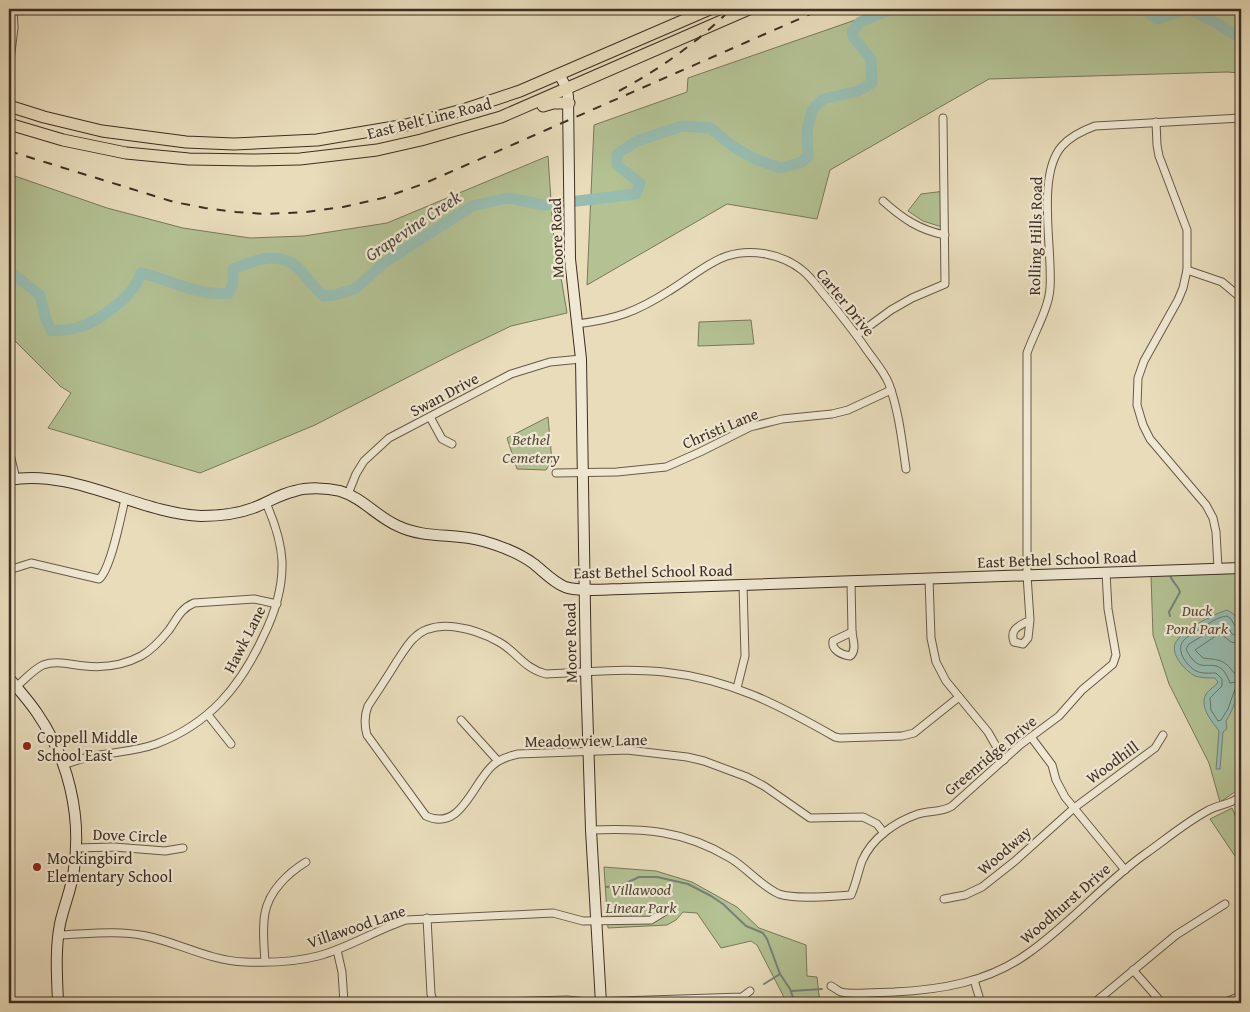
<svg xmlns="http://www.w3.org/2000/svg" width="1250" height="1012" font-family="'Gentium Book Plus',serif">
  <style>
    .green { fill: #b3c193; stroke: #78785a }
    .water { fill: #97bcb0; stroke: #738377 }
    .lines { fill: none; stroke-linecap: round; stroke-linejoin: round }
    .shore { stroke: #6a7569; stroke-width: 1 }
    .stream { stroke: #738377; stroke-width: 2 }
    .river { stroke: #97bcb0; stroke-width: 11 }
    .street-casing { stroke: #685a48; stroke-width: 9 }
    .secondary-casing { stroke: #3e2e22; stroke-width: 12 }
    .primary-casing { stroke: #3e2e22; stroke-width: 13 }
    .street { stroke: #f0e8d3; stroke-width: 7 }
    .secondary { stroke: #f0e8d3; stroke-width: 10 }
    .primary { stroke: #e8dcbb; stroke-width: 11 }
    .rail { stroke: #3e2e22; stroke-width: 2; stroke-dasharray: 9 9; stroke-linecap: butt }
    .poi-dot { fill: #8f2418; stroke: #f0e8d3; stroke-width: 2 }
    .labels { text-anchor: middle; stroke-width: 4.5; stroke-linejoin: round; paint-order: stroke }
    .street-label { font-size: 16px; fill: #3e2e22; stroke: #f0e8d3 }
    .park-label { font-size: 16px; font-style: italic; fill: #554b39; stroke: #f0e8d3 }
    .poi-label { font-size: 16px; fill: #3e2e22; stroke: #f0e8d3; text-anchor: start }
    .water-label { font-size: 18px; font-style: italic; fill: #504a3e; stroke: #f0e8d3 }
  </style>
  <rect width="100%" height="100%" fill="#e8dcbb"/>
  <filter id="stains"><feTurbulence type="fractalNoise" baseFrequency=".004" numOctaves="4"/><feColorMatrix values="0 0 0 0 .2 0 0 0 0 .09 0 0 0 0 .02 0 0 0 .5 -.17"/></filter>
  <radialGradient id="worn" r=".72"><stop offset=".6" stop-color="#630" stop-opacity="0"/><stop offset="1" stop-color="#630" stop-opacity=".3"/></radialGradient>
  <!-- green -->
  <g class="green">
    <polygon points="887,9 1241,9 1241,73 1227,72 989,79 830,170 817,219 727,204 587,285 594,125 687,92 688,78"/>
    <polygon points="548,156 553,230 567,313 511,326 455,353 315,425 200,473 48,428 71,393 60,386 11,337 9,333 9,174 107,208 183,228 250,238 304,236 387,223"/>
    <polygon points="945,191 945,228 923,221 908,211 921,194"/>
    <polygon points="751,320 754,344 698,346 699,322"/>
    <polygon points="548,417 552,461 546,470 517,469 507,438"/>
    <polygon points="1241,573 1241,788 1220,802 1209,763 1169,684 1153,635 1151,576"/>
    <polygon points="1232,808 1241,829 1241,865 1210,819"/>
    <polygon points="604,867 656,871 692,882 737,907 759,928 806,945 807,976 817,977 820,1003 787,1003 757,945 751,941 721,948 697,913 683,912 676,920 667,925 608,928"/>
  </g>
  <!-- water -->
  <path class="water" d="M1227,610L1235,615C1247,646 1244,693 1226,721L1227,729L1223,732L1220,769H1216L1219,731C1212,721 1199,708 1206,694C1209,689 1215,687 1218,682L1215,678C1209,678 1201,678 1195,676C1186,671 1171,656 1175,644C1180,631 1214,614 1227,610Z"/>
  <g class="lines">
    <!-- shore -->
    <g class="shore">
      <path d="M1241,630L1236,628L1231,619L1227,616C1217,617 1210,623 1202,628C1197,631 1190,634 1185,639C1174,649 1186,665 1196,671C1202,674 1210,673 1216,673L1222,679V686L1210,698L1211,710L1218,721L1221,720L1228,709L1235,689L1241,687"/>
      <path d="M1241,636L1232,634L1226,624L1224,623L1189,644L1186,649C1199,676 1209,659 1222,669C1226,673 1228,678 1230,683L1241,681"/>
      <path d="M1241,644L1231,642L1220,633L1195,650L1203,658C1219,660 1224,659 1234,673H1241"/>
    </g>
    <!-- stream -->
    <g class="stream">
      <path d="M1170,574C1170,580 1178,585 1180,592L1169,612L1170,616"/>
      <polyline points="606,887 622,885 639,877 657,877 688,884 711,896 723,904 746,926 763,933 767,939 780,974 790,989 795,1003"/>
      <polyline points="764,984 780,974"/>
      <polyline points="791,991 822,989"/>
    </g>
    <!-- river -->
    <g class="river">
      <polyline points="1143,9 1157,19 1189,9 1209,19 1241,38"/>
      <path d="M9,271L40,295L46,320L52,331C60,330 68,330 76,328C98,323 135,295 141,273C170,279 198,297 229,293L233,285V269C255,260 281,249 300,270C309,280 313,287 324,296L335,295L355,289L384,263L472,206L508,198L544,205L636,194L640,183L617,165V154L637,141L682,126L710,128L734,147L755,159L780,168L800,163L808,157L807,131L812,110L823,99L858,91L872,83L871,59L854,38L852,32L860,22L892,9"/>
    </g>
    <defs>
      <g id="street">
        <polyline points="9,68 14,28 13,9"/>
        <polyline points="1156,122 1157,145 1159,156 1187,230 1187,270 1183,288 1178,300 1144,361 1138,378 1137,405 1143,425 1150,439 1206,505 1213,518 1216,532 1218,568"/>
        <path d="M883,201C902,218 919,230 945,235"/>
        <polyline points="1187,270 1222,282 1241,298"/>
        <path d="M577,324C616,319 636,312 669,291C686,281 708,262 727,256C751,248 782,254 802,270C812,278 819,289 827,298C840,314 853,330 864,346C872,358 884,371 889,384C899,412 902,441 906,469"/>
        <polyline points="857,335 891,310 912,298 945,284 943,118"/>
        <polyline points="430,417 442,439 452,444"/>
        <polyline points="9,450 16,479"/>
        <polyline points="556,473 617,472 666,467 700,452 750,427 782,419 832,414 848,410 891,390"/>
        <polyline points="348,494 356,474 364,461 389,438 511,374 550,362 581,359"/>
        <path d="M9,570L31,563L99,579C111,569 121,516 125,499"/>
        <polyline points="929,578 931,638 936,662 946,681 988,732 1004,760"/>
        <polyline points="851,581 852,632"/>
        <path d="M1030,620C1020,626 1009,628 1014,642L1023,644L1028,638L1030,620L1027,575V353C1034,333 1049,308 1050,288C1053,250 1036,175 1062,146C1070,137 1084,130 1095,126L1241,118"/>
        <path d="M852,632C853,640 857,651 850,656C842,655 831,650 833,641Z"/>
        <path d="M16,687C24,680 34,669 43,665C57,660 71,665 85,666C104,668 124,665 141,656C152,650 161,640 169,630C177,619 180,609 194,603L254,599L277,604"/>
        <polyline points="737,688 745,656 743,585"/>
        <polyline points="208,715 231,744"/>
        <polyline points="461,720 498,761"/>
        <polyline points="1031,737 1052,765 1056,780 1065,797 1125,870"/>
        <path d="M63,765C72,762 80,759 89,757C111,752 134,752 156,744C209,724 240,687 263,637C275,613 283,588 282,561C281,541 274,521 266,503"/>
        <path d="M591,830C643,828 684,830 730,858C747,868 761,886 779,894C796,900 833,896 851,895C856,884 858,872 862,861C872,838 895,822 918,814C930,810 941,813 952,806L1020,745L1059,716L1082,690L1113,664L1116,655L1108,609L1106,572"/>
        <path d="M884,833L877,824L863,817L810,818L764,786L747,777L704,761L687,757L627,750L518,754C509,756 500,759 493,765C472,784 461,832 426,816L367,735C364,724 364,716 368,706C378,691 388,676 397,661C402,654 407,645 413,639C435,616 476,629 499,642C517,652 523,668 546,674C585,672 625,668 664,672C730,679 779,705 835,737L840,738L902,736L914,733L959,697"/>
        <polyline points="76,848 114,847 165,851 183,848"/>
        <polyline points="944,899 965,895 982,887 1015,861 1074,808 1155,748 1163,735"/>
        <polyline points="427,918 431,994 433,1000 439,1003"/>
        <path d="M58,935C87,934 118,930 146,936C180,943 210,961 245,962C268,963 295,962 318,956C348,948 376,930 406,920L553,913L583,921L651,920L664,912"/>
        <polyline points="337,950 342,972 344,1003"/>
        <path d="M265,961C264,946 262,929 265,913C269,891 288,873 306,862"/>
        <polyline points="1133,970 1162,1003"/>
        <polyline points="974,980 981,1003"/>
        <path d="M831,986C835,988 838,991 841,992C849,995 883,992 894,992C940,990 988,982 1027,954C1069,925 1103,884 1145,854C1165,840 1185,823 1207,811C1219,804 1231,805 1241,796"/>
        <polyline points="472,1003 567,1000 588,1002 742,997 750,991"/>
        <polyline points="1094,1003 1176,935 1225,904"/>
        <polyline points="1223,1003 1241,996"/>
      </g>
      <g id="secondary">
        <polyline points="559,74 567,89 568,97 570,259 581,359 586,672 591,830 601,1003"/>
        <path d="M9,480C74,468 137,513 201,516C217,516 237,514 253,508C267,503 280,494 295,491C308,487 327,488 340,491C363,498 377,517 398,526C425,539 455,533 483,541C501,546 519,553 534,564C544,572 553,582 565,587C579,592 606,589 622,589L1241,568"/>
        <path d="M9,678C18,689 29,701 37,713C68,758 82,815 74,869C72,888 64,905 60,924C55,949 57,977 58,1003"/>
      </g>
      <g id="primary">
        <polyline points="9,106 44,117 102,131 186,142 234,144 317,140 406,125 466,109 520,91 710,9"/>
        <polyline points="543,106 553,103 569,103"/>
        <polyline points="9,124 63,140 126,153 189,159 253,160 300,159 377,150 421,140 501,117 749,9"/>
      </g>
    </defs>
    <!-- street casing -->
    <use href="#street" class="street-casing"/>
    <!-- secondary casing -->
    <use href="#secondary" class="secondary-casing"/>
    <!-- primary casing -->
    <use href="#primary" class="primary-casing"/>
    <!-- street -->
    <use href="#street" class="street"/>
    <!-- secondary -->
    <use href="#secondary" class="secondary"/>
    <!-- primary -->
    <use href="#primary" class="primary"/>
    <!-- rail -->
    <g class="rail">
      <path d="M619,91C660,69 698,42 731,9"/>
      <polyline points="9,151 174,202 205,208 236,212 266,214 306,212 343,207 383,198 423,184 822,9"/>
    </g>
  </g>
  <!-- markers -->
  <g class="poi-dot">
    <circle cx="27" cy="746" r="5"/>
    <circle cx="37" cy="867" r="5"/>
  </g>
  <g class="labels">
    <!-- street labels -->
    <g class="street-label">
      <text transform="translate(429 118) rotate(-14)" y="6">East Belt Line Road</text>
      <text transform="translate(1035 236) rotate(-89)" y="6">Rolling Hills Road</text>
      <text transform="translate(556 238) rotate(-92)" y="6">Moore Road</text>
      <text transform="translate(846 302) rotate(51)" y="6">Carter Drive</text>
      <text transform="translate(444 394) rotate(-28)" y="6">Swan Drive</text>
      <text transform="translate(720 428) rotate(-23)" y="6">Christi Lane</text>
      <text transform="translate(1057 559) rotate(-2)" y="6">East Bethel School Road</text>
      <text transform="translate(653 571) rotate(-1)" y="6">East Bethel School Road</text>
      <text transform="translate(244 639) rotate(-63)" y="6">Hawk Lane</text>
      <text transform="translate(570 643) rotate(-91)" y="6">Moore Road</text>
      <text transform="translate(586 740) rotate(-1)" y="6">Meadowview Lane</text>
      <text transform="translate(990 755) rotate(-40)" y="6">Greenridge Drive</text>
      <text transform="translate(1112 762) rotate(-36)" y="6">Woodhill</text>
      <text transform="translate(130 835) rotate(2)" y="6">Dove Circle</text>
      <text transform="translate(1004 850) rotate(-41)" y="6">Woodway</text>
      <text transform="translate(1065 903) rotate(-41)" y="6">Woodhurst Drive</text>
      <text transform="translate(356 926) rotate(-19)" y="6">Villawood Lane</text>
    </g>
    <!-- park labels -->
    <g class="park-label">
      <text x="531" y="445">Bethel<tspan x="531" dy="18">Cemetery</tspan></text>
      <text x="1197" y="616">Duck<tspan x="1197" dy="18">Pond Park</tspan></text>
      <text x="641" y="895">Villawood<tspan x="641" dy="18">Linear Park</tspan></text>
    </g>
    <!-- poi labels -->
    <g class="poi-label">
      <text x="37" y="743">Coppell Middle<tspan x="37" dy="18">School East</tspan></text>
      <text x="47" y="864">Mockingbird<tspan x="47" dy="18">Elementary School</tspan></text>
    </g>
    <!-- water labels -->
    <g class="water-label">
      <text transform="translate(413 226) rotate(-34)" y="6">Grapevine Creek</text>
    </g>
  </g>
  <!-- margin -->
  <rect width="1250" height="1012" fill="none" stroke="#e8dcbb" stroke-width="30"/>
  <rect x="10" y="10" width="1230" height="992" fill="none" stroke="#3e2e22" stroke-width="2.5"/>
  <rect x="15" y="15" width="1220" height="982" fill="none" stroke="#3e2e22"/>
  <rect width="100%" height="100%" filter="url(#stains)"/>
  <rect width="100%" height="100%" fill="url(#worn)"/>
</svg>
